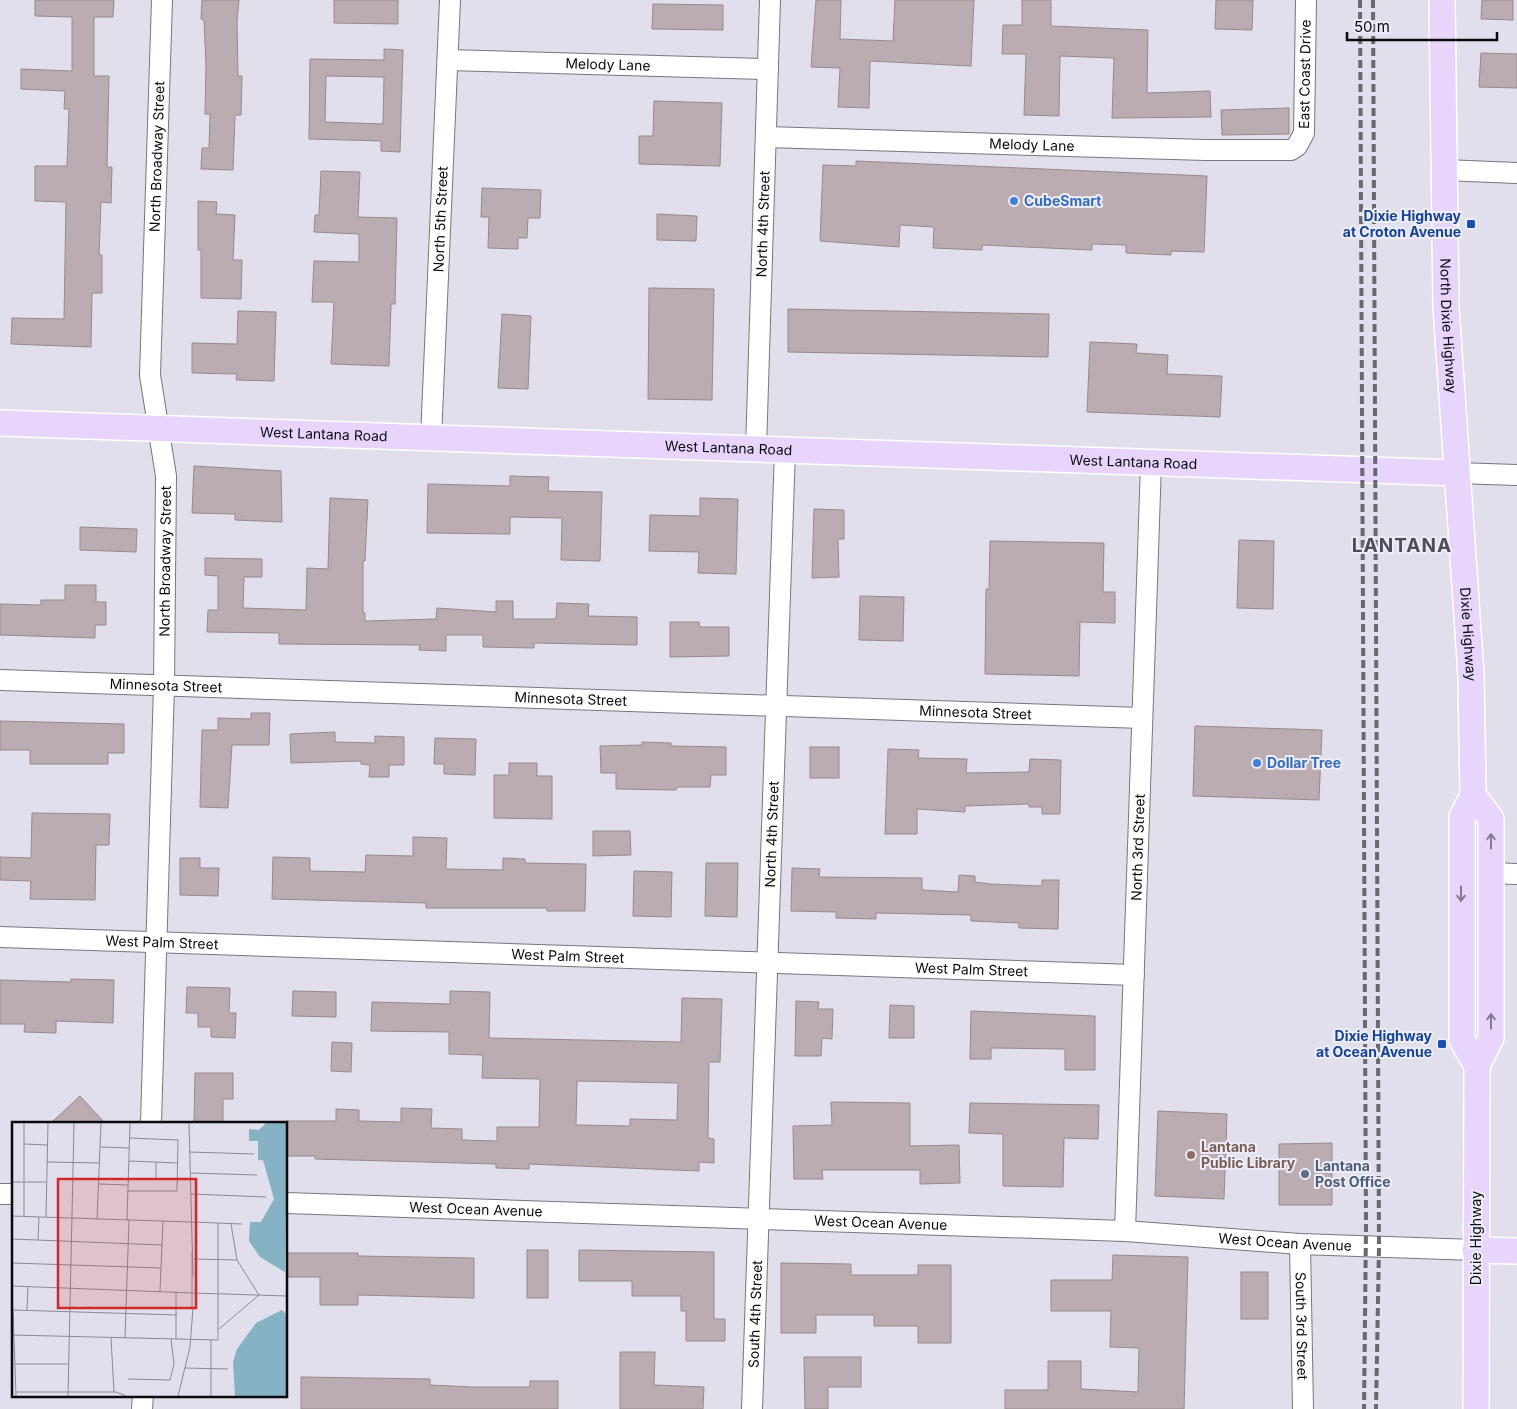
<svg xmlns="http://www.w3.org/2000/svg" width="1517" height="1409" font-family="Inter,sans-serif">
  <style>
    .building { fill: #baacb0; stroke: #978a8d; fill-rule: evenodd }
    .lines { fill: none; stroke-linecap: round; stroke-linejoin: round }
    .minor-casing { stroke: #777681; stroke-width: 22 }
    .major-casing { stroke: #fff; stroke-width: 28 }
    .minor { stroke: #fff; stroke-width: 20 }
    .major { stroke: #e7d5fc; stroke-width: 25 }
    .rail { stroke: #696970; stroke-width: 4; stroke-dasharray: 8 4; stroke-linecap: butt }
    .oneway { stroke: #847a91 }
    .shop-dot { fill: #3f7fe0; stroke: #edecf9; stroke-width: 2 }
    .transit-dot { fill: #1a4fb4; stroke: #edecf9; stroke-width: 2 }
    .education-dot { fill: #8d6e63; stroke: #edecf9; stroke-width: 2 }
    .service-dot { fill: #5c6f8a; stroke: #edecf9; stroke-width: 2 }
    .labels { text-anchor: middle; stroke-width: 4; stroke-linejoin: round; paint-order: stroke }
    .street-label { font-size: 14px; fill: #0b0b0f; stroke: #edecf9 }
    .shop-label { font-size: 14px; font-weight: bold; fill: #366cbe; stroke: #edecf9; text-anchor: start }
    .transit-label { font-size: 14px; font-weight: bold; fill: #164399; stroke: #edecf9; text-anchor: end }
    .education-label { font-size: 14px; font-weight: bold; fill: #785e54; stroke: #edecf9; text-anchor: start }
    .service-label { font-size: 14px; font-weight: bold; fill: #4e5e75; stroke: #edecf9; text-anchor: start }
    .district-label { font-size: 19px; font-weight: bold; letter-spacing: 1px; fill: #4e4d57; stroke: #edecf9 }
    .inset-road { fill: none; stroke: #8b8a93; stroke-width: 1 }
    .view { fill: #d62828; fill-opacity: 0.15; stroke: #d62828; stroke-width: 2.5 }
    .inset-edge { fill: none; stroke: #0b0b0f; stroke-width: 2.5 }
  </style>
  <rect width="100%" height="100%" fill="#e0dfeb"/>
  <!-- building -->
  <g class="building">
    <polygon points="35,0 114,0 113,17 94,17 94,76 109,76 107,167 112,167 111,203 101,202 99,255 102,255 102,293 92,293 91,347 11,344 12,318 64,319 66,202 35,201 35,166 67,166 69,109 64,109 65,91 21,89 21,69 72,71 72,17 35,16"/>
    <polygon points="202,0 239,0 237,20 238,76 242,76 241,115 235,115 233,170 201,169 202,148 209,148 210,114 205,114 206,66 204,20 201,19"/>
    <polygon points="334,0 398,0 398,24 334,23"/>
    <polygon points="816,0 841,0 840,39 893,41 895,0 974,0 971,66 870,61 869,108 838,107 840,68 811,67"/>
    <polygon points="1022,0 1051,0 1051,26 1148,30 1147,93 1210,91 1211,117 1112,118 1114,58 1060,56 1059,116 1024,115 1026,54 1002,54 1003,25 1022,25"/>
    <polygon points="1216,0 1253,0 1252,30 1215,29"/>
    <polygon points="1482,0 1513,0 1513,20 1481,19"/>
    <polygon points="653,4 723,5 723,30 652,29"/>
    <path d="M384,49L403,50L400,152L381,151V141L309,139L310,59L384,60ZM326,76L384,77L383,124L325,122Z"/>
    <polygon points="1481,53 1517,54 1517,88 1479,87"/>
    <polygon points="654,101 722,103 720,166 639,164 639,136 653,136"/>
    <polygon points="1289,108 1289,134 1222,135 1221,110"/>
    <polygon points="856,161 1207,176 1204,252 1171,251 1171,255 1126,253 1126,245 1092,244 1092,250 982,245 982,250 933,248 934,227 900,225 899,247 820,241 823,165 856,166"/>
    <polygon points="321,171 360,172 358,217 397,218 395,304 391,304 389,366 331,364 334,302 312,302 314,261 359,262 359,234 314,232 315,215 319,215"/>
    <polygon points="482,188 541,190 540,218 528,218 527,238 518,238 518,249 488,248 489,217 481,217"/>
    <polygon points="198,201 217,202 216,214 235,215 233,260 242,260 241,299 201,298 201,250 198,250"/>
    <polygon points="657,214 697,216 696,241 657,240"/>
    <polygon points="649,288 714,289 712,400 648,399"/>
    <polygon points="788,309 1049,314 1048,357 788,352"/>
    <polygon points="238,311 276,312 274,381 236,380 237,374 192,373 192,343 237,344"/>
    <polygon points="502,314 531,316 528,389 498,388"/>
    <polygon points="1090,342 1137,344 1136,353 1168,355 1167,374 1222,376 1220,417 1087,412"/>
    <polygon points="194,466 281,471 282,522 235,520 235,514 192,513"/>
    <polygon points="510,476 549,477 548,491 602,492 600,561 561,560 562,518 510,517 510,534 427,533 428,484 510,486"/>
    <polygon points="330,498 368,500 365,561 363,561 363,613 365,613 365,621 436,619 437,608 496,612 496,601 513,601 513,619 556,619 557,603 589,604 588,616 637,617 637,645 534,643 534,648 483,647 483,635 446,635 446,651 419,650 420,645 279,644 279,633 207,632 208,610 218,610 218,576 205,575 205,558 262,559 262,577 244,577 243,608 306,610 307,568 328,569"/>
    <polygon points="700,498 738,499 736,574 698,573 699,552 649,551 650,515 700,516"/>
    <polygon points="814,509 844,510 844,539 838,539 839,577 812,578"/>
    <polygon points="80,527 137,529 136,552 80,550"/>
    <polygon points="1239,540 1274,541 1273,609 1237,608"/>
    <polygon points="990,541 1104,543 1103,592 1115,592 1115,623 1080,622 1079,676 985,674 986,589 989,589"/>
    <polygon points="65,585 96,585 96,602 106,602 106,625 95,625 95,638 0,635 0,604 41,605 41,600 65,600"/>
    <polygon points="860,596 904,597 903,641 859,640"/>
    <polygon points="670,622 699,622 700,627 729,627 729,656 670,657"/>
    <polygon points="251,713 270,713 269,745 232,745 228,808 200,807 202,730 218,730 218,718 251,719"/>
    <polygon points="0,721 124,724 124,753 108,753 108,764 30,764 30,750 0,750"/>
    <polygon points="1195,726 1322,730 1319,800 1193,796"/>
    <polygon points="335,732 335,742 375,743 375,736 404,737 404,765 389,765 389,777 369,777 370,765 361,764 361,761 291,763 290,734"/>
    <polygon points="435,738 476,739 475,775 444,774 444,764 434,764"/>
    <polygon points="642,742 671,743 671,746 726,747 726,775 711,775 710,787 677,787 676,790 616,789 616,773 601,773 600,746 642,745"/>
    <rect x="810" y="747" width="29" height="31"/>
    <polygon points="888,749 919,750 918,758 967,759 966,773 1029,772 1030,759 1061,760 1060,814 1042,814 1042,807 1029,807 1029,804 965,806 965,812 917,809 917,834 885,834"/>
    <polygon points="509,763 537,763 537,776 552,776 552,819 494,818 494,775 509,775"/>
    <polygon points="32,813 110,814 109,845 96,845 95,900 30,899 31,881 0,880 0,857 31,858"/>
    <polygon points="593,831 630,831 631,855 593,856"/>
    <polygon points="413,837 447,838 446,869 503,870 503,858 525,859 525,863 586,864 585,911 547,911 547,908 426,908 426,903 272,899 273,857 310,858 310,871 365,872 366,855 413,856"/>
    <polygon points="180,858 200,858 200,868 219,868 218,896 180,895"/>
    <polygon points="706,863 738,863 737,917 705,916"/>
    <polygon points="792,868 820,869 819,877 922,878 922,890 958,892 959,875 975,876 975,882 990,884 1042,886 1042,880 1059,880 1058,929 1019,928 1019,923 971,921 971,915 876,913 876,919 836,918 836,912 791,911"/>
    <polygon points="634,871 672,872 671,917 633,916"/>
    <polygon points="71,979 114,980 113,1023 56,1021 56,1033 24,1032 25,1024 0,1024 0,980 71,982"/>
    <polygon points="187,987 230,988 229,1013 236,1013 235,1038 211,1037 211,1027 198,1027 198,1013 186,1013"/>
    <polygon points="293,991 336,992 336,1017 292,1016"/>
    <path d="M450,991L490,992L489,1038L681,1042L682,998L722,999L720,1062H709L708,1138L714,1139V1163L699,1162V1171L529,1164V1169L496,1168V1164L315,1159V1156H286V1121H336V1109L359,1110V1121L401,1122V1108L432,1109L431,1128L462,1129V1140L497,1141V1127H539L540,1079L482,1078L483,1055L449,1054V1032L371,1031L372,1002L450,1004ZM577,1081L678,1083L677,1120L630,1119V1126L576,1125Z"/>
    <polygon points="796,1001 819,1002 818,1009 833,1009 832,1039 822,1038 821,1056 795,1056"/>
    <polygon points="890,1005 914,1006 914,1038 889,1038"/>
    <polygon points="971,1011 1095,1016 1095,1070 1065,1070 1065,1049 991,1048 991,1059 970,1059"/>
    <polygon points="332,1042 352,1043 351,1072 331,1071"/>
    <polygon points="195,1073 233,1073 233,1099 223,1099 223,1123 194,1123"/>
    <polygon points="80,1096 105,1123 51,1123"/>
    <polygon points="831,1102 910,1103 910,1146 959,1145 960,1183 920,1184 920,1170 822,1170 823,1179 794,1179 793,1126 832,1125"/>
    <polygon points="970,1103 1099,1105 1098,1139 1064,1138 1063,1187 1003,1186 1003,1134 969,1133"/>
    <polygon points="1158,1111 1227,1114 1224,1199 1155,1196"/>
    <polygon points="1332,1143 1332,1205 1279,1205 1279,1144"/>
    <rect x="527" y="1250" width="21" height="48"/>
    <polygon points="579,1250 714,1252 714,1319 725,1319 725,1341 686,1341 686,1311 681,1311 681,1296 632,1296 632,1281 579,1281"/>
    <polygon points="286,1253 358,1253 358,1256 474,1258 474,1298 358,1295 358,1305 320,1305 320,1277 286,1277"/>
    <polygon points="1113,1255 1188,1257 1184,1409 1005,1409 1005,1390 1048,1390 1048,1361 1081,1361 1081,1389 1138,1392 1139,1348 1110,1347 1111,1311 1051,1311 1051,1280 1112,1280"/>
    <polygon points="781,1263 851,1264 851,1275 918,1275 918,1265 951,1265 951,1343 918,1343 918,1326 874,1326 874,1315 816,1315 816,1333 781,1333"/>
    <rect x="1241" y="1272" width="27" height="47"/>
    <polygon points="620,1352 655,1352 654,1385 704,1387 703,1409 620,1409"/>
    <polygon points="804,1357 861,1357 861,1387 828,1387 828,1409 805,1409"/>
    <polygon points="301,1377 430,1379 430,1385 473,1387 530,1387 530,1381 558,1381 558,1409 301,1409"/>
  </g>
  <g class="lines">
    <defs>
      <g id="minor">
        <path id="s1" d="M448,60L768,69"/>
        <path id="s2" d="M766,137L1206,150H1291L1297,146L1304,133L1306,0"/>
        <polyline points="1444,170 1517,173"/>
        <path id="s3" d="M431,438L450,0"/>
        <path id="s4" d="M756,449L770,0"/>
        <polyline points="1457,473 1517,475"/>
        <path id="s5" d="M0,680L1142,718"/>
        <polyline points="1491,873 1517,874"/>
        <path id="s6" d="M0,937L1134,975"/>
        <path id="s7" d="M151,1123L164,686L166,476L150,375L162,0"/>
        <polyline points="0,1194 14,1194"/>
        <path id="s8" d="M286,1203L1125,1231L1300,1244L1475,1250"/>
        <path id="s9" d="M1125,1231L1151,463"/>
        <path id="s10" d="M1300,1244L1303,1409"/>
        <polyline points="142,1409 143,1395"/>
        <path id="s11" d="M752,1409L785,450"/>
      </g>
      <g id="major">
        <path id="s12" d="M1442,0L1446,307L1471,675L1473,795L1462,817V1040L1477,1066"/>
        <path id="s13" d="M0,423L1457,473"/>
        <polyline points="1473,795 1491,819 1491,1038 1477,1066 1476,1409"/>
        <polyline points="1475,1250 1517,1251"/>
      </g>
    </defs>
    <!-- minor casing -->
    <use href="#minor" class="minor-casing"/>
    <!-- major casing -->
    <use href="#major" class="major-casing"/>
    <!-- minor -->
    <use href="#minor" class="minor"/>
    <!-- major -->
    <use href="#major" class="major"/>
    <!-- rail -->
    <g class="rail">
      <polyline points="1360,0 1366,1227 1364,1409"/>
      <polyline points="1373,0 1379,1247 1376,1409"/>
    </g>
  </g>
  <!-- one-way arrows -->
  <defs><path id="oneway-shaft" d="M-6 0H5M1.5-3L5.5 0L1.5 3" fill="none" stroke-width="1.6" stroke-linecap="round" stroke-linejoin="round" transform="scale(1.25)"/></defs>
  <g class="oneway">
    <use href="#oneway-shaft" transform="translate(1491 841) rotate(-90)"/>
    <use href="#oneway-shaft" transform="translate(1461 894) rotate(90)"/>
    <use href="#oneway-shaft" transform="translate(1491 1021) rotate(-90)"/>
  </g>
  <!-- markers -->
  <g class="shop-dot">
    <circle cx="1014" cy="201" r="5"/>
    <circle cx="1257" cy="763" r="5"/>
  </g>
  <g class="transit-dot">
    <rect x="1466" y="219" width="10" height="10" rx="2.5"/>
    <rect x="1437" y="1039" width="10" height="10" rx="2.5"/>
  </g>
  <circle class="education-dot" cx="1191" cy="1155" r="5"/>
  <circle class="service-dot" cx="1305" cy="1174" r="5"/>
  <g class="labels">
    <!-- street labels -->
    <g class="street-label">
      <text dy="5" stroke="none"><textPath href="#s1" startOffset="160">Melody Lane</textPath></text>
      <text dy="5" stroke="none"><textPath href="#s2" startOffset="606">East Coast Drive</textPath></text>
      <text dy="5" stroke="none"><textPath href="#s2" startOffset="266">Melody Lane</textPath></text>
      <text dy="5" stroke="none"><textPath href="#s7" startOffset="968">North Broadway Street</textPath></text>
      <text dy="5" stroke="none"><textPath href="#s3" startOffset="219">North 5th Street</textPath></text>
      <text dy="5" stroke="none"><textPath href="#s4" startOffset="225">North 4th Street</textPath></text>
      <text dy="5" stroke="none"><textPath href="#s12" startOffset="326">North Dixie Highway</textPath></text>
      <text dy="5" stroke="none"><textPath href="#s13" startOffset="324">West Lantana Road</textPath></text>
      <text dy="5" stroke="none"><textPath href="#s13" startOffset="729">West Lantana Road</textPath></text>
      <text dy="5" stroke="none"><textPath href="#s13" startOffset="1134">West Lantana Road</textPath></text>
      <text dy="5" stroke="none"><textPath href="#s7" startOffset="562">North Broadway Street</textPath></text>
      <text dy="5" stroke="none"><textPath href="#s12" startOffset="635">Dixie Highway</textPath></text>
      <text dy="5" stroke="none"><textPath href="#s5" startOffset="166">Minnesota Street</textPath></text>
      <text dy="5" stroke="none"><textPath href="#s5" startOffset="571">Minnesota Street</textPath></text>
      <text dy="5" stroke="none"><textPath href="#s5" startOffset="976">Minnesota Street</textPath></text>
      <text dy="5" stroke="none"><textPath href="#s11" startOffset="575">North 4th Street</textPath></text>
      <text dy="5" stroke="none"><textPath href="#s9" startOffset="384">North 3rd Street</textPath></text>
      <text dy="5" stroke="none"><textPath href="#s6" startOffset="162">West Palm Street</textPath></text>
      <text dy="5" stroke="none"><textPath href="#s6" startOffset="568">West Palm Street</textPath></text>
      <text dy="5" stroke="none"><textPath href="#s6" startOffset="972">West Palm Street</textPath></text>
      <text dy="5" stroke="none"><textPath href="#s8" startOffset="190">West Ocean Avenue</textPath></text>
      <text dy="5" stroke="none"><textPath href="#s8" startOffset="595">West Ocean Avenue</textPath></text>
      <text transform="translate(1476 1238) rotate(-90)" y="5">Dixie Highway</text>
      <text dy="5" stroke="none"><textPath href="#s8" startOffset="1000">West Ocean Avenue</textPath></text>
      <text dy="5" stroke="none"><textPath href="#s11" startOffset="95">South 4th Street</textPath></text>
      <text dy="5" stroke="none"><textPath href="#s10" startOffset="82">South 3rd Street</textPath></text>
    </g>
    <!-- shop labels -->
    <g class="shop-label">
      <text x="1024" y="206">CubeSmart</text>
      <text x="1267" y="768">Dollar Tree</text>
    </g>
    <!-- transit labels -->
    <g class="transit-label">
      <text x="1461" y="221">Dixie Highway<tspan x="1461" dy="16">at Croton Avenue</tspan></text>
      <text x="1432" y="1041">Dixie Highway<tspan x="1432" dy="16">at Ocean Avenue</tspan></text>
    </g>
    <!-- education labels -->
    <g class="education-label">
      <text x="1201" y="1152">Lantana<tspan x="1201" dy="16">Public Library</tspan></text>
    </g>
    <!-- service labels -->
    <g class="service-label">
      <text x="1315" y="1171">Lantana<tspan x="1315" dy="16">Post Office</tspan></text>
    </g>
    <!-- district labels -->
    <g class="district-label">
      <text x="1402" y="552">LANTANA</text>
    </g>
  </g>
  <!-- overview -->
  <g transform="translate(12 1122)">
    <rect width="275" height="275" fill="#e0dfeb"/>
    <path d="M254,1H275L273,150L248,135L237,119L238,100H249L262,77L251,38H246V19H237V7L247,8ZM270,188L275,193V274H223L221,240L225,227L244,201Z" fill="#85b3c4"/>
    <path class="inset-road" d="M12,1V94M177,1L181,154M12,22L35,23M89,25L117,26M177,30L242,32M117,39L165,41M35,40L87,41M179,51L245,53M144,56V40M0,60H34M87,62L116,63M116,69H165L166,18L117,16M179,72L254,75M0,94L179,100M34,95L36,1M85,97L89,1M115,98L118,1M180,100L230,102M0,117L150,123M26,118L27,95M180,130V186M182,137L225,138M0,141L149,146M0,164L181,171M148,169L151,99M181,171L275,174M15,188L16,165M207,207L247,173L225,138L219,102M0,213L206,218V101M99,216L102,270M113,216L117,98M164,217V171M3,242H57M173,246L216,247M116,257L158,258L162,242L159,217M4,270H104L114,274M4,274L1,188L165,193M56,274L62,1M166,274L178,225L181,186M199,274V218"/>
    <path class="view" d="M46,57H184V186H46Z"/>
    <rect width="275" height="275" class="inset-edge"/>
  </g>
  <!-- scale -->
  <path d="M1347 32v8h150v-8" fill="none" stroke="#0b0b0f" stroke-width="2.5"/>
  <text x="1354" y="32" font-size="15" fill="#0b0b0f" stroke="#edecf9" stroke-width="4" paint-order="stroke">50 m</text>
</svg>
